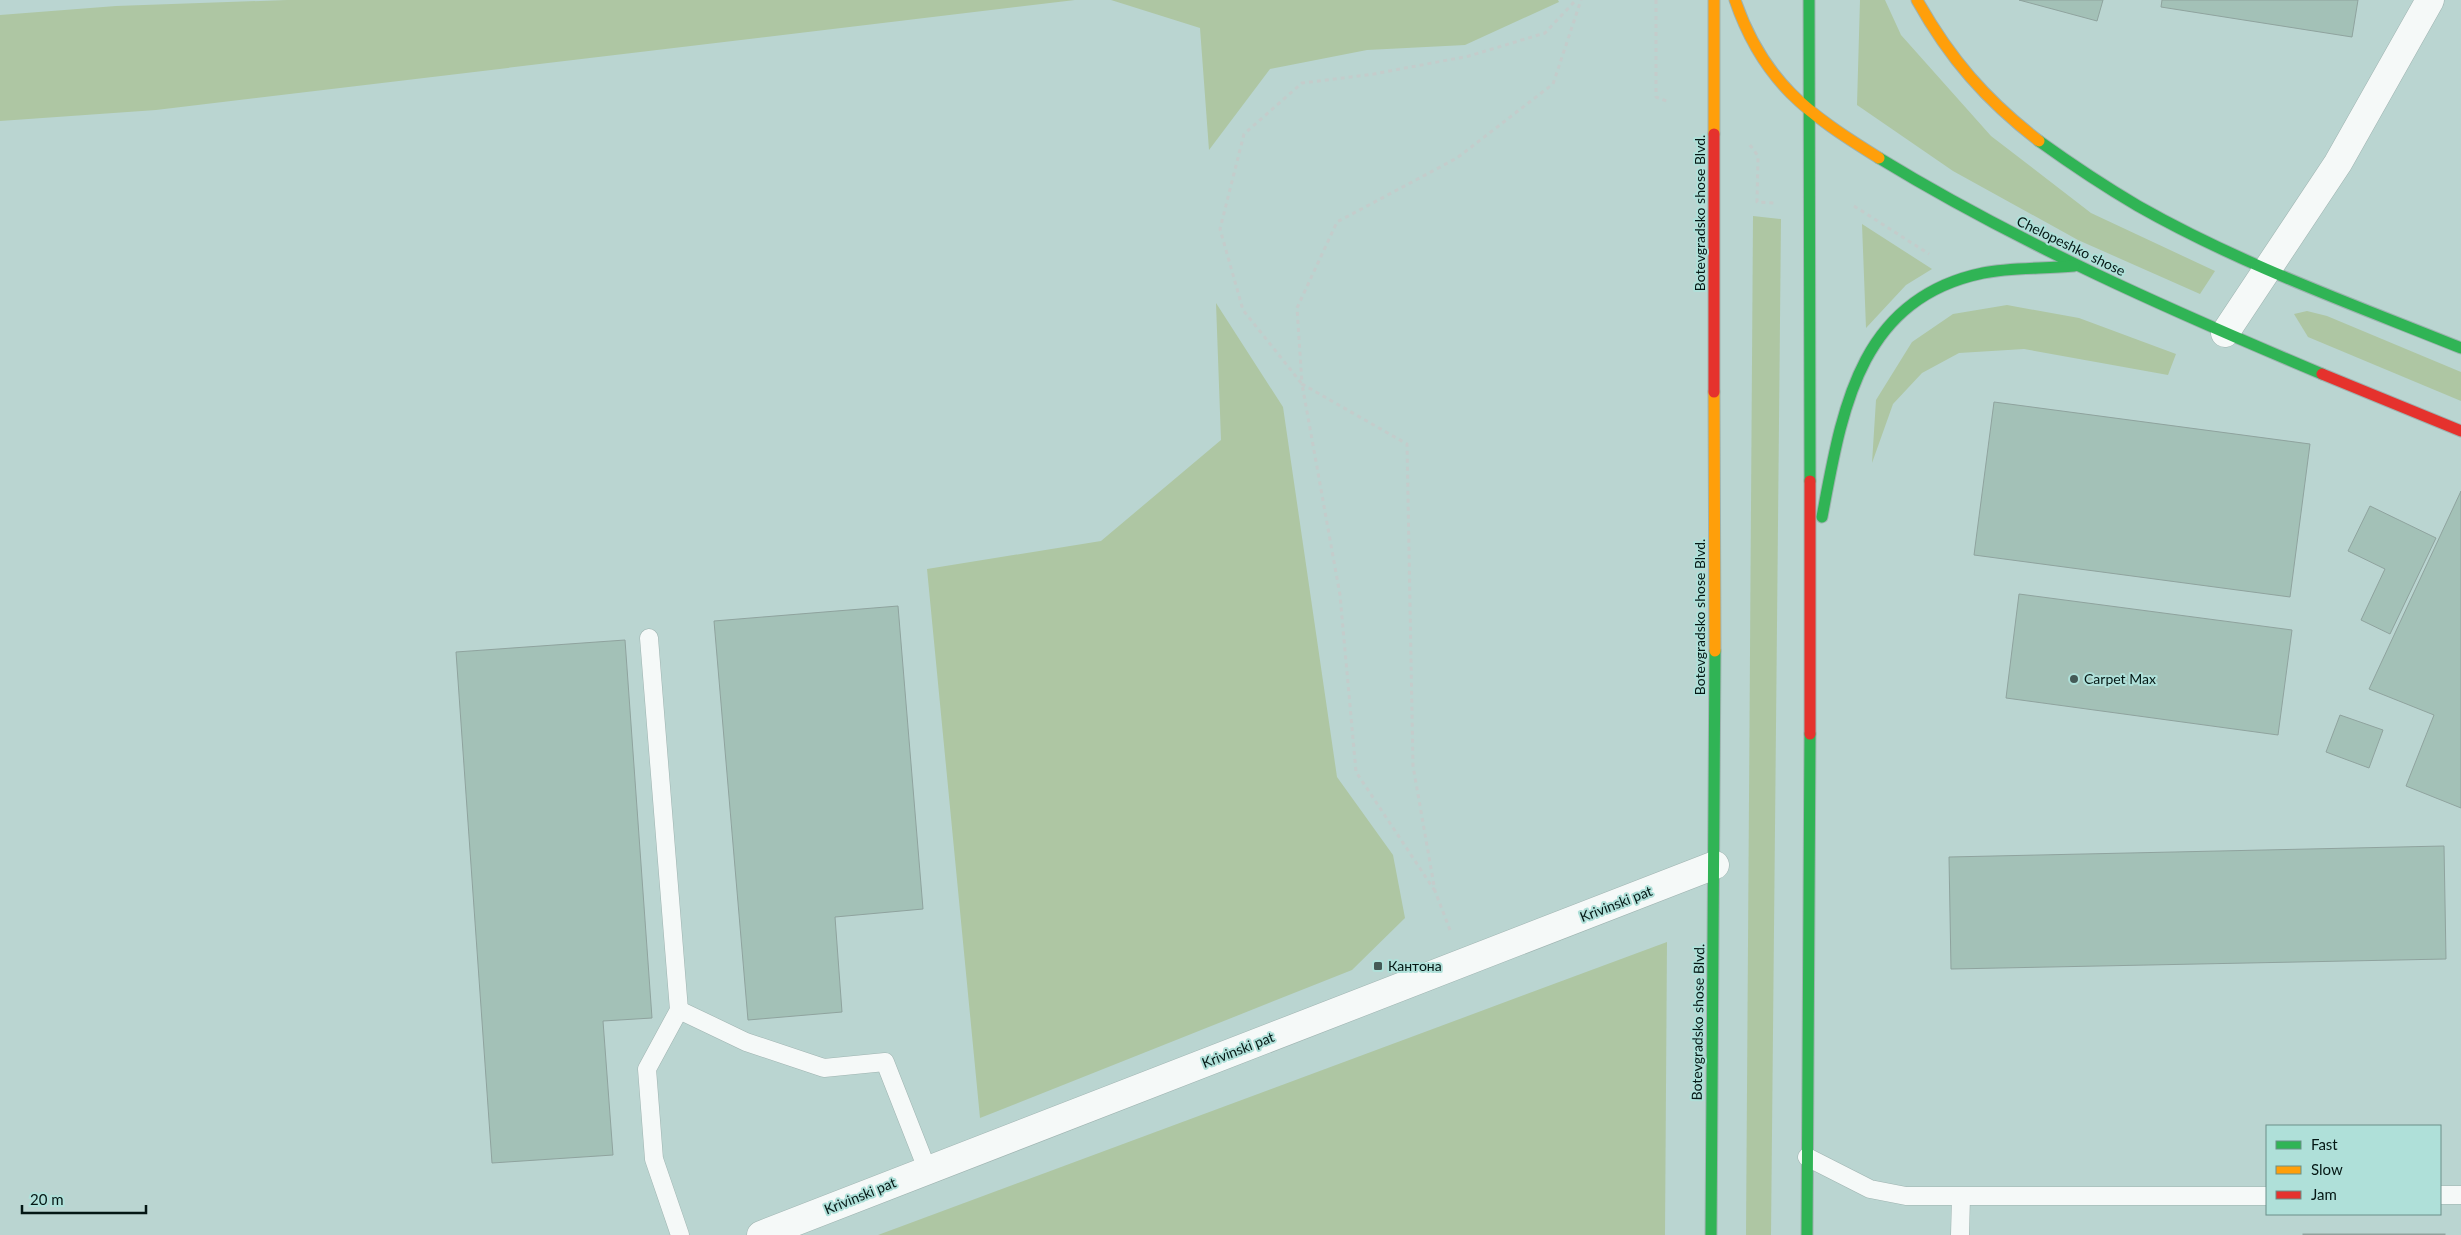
<svg xmlns="http://www.w3.org/2000/svg" width="2461" height="1235" font-family="Lato,sans-serif">
  <style>
    .green { fill: #aec6a3 }
    .building { fill: #a3c1b7; stroke: #8fa39e }
    .lines { fill: none; stroke-linecap: round; stroke-linejoin: round }
    .lane-casing { stroke: #9eb3b0; stroke-width: 19 }
    .street-casing { stroke: #9eb3b0; stroke-width: 29 }
    .fast-casing { stroke: #9eb3b0; stroke-width: 13 }
    .slow-casing { stroke: #9eb3b0; stroke-width: 13 }
    .jam-casing { stroke: #9eb3b0; stroke-width: 13 }
    .path { stroke: #c4cccb; stroke-width: 3; stroke-dasharray: 4 4; stroke-linecap: butt }
    .lane { stroke: #f5f9f8; stroke-width: 18 }
    .street { stroke: #f5f9f8; stroke-width: 28 }
    .fast { stroke: #30b455; stroke-width: 11 }
    .slow { stroke: #ff9f0a; stroke-width: 11 }
    .jam { stroke: #e5322d; stroke-width: 11 }
    .poi-dot { fill: #445a56; stroke: #afe0d9; stroke-width: 2 }
    .labels { text-anchor: middle; stroke-width: 4; stroke-linejoin: round; paint-order: stroke }
    .street-label { font-size: 14px; fill: #041714; stroke: #afe0d9 }
    .poi-label { font-size: 14px; fill: #041714; stroke: #afe0d9; text-anchor: start }
  </style>
  <rect width="100%" height="100%" fill="#bad5d1"/>
  <!-- green -->
  <g class="green">
    <polygon points="287,0 1075,0 156,110 0,121 0,15 116,6"/>
    <polygon points="1111,0 1558,0 1559,2 1465,45 1367,50 1270,69 1209,150 1200,28"/>
    <polygon points="1860,0 1885,0 1901,35 1991,136 2091,213 2215,271 2200,294 2078,240 1953,171 1857,105"/>
    <polygon points="1753,216 1781,219 1771,1235 1746,1235"/>
    <polygon points="1862,224 1932,269 1906,285 1866,328"/>
    <polygon points="1216,303 1283,407 1337,777 1393,855 1405,918 1352,970 980,1118 927,569 1101,541 1221,440"/>
    <polygon points="2007,305 2079,318 2176,354 2168,375 2024,349 1959,353 1922,373 1893,404 1872,463 1876,400 1912,342 1953,314"/>
    <polygon points="2307,311 2327,316 2461,372 2461,401 2308,337 2294,314"/>
    <polygon points="1667,942 1665,1235 878,1235"/>
  </g>
  <!-- building -->
  <g class="building">
    <polygon points="2019,0 2103,0 2097,21"/>
    <polygon points="2162,0 2358,0 2352,37 2161,7"/>
    <polygon points="1994,402 2310,444 2290,597 1974,555"/>
    <polygon points="2461,491 2461,808 2406,786 2434,715 2369,689"/>
    <polygon points="2370,506 2436,538 2390,634 2361,620 2385,569 2348,551"/>
    <polygon points="2019,594 2292,630 2278,735 2006,698"/>
    <polygon points="898,606 923,909 835,917 842,1012 748,1020 714,621"/>
    <polygon points="625,640 652,1018 603,1021 613,1155 492,1163 456,652"/>
    <polygon points="2340,715 2383,730 2369,768 2326,752"/>
    <polygon points="2444,846 2446,959 1951,969 1949,857"/>
    <rect x="2303" y="1234" width="142" height="1"/>
  </g>
  <g class="lines">
    <defs>
      <g id="lane">
        <polyline points="649,638 679,1010 647,1069 654,1159 680,1235"/>
        <polyline points="679,1010 746,1042 824,1068 885,1062 927,1169"/>
        <polyline points="1807,1157 1870,1189 1906,1196 2267,1196"/>
        <polyline points="2440,1195 2461,1195"/>
        <polyline points="1960,1235 1961,1197"/>
      </g>
      <g id="street">
        <polyline points="2225,333 2338,163 2430,0"/>
        <polyline points="761,1235 1715,865"/>
      </g>
      <g id="fast">
        <polyline points="1809,0 1810,481"/>
        <path d="M2039,141C2071,164 2104,186 2138,206C2240,264 2352,304 2461,348"/>
        <path d="M1879,158C2020,244 2170,310 2322,374"/>
        <path d="M1822,517C1842,411 1858,299 1983,273C2012,267 2044,269 2074,266"/>
        <polyline points="1711,1235 1715,651"/>
        <polyline points="1807,1235 1810,734"/>
      </g>
      <g id="slow">
        <polyline points="1714,0 1714,134"/>
        <path d="M1735,0C1763,82 1808,114 1879,158"/>
        <path d="M1917,0C1950,59 1986,100 2039,141"/>
        <polyline points="1714,392 1715,651"/>
      </g>
      <g id="jam">
        <polyline points="1714,134 1714,392"/>
        <polyline points="2322,374 2461,431"/>
        <polyline points="1810,481 1810,734"/>
      </g>
    </defs>
    <!-- lane casing -->
    <use href="#lane" class="lane-casing"/>
    <!-- street casing -->
    <use href="#street" class="street-casing"/>
    <!-- fast casing -->
    <use href="#fast" class="fast-casing"/>
    <!-- slow casing -->
    <use href="#slow" class="slow-casing"/>
    <!-- jam casing -->
    <use href="#jam" class="jam-casing"/>
    <!-- path -->
    <g class="path">
      <polyline points="1656,0 1656,97 1669,102"/>
      <polyline points="1750,145 1758,156 1757,202 1774,203"/>
      <polyline points="1854,206 1929,254"/>
      <polyline points="1435,891 1356,772 1340,595 1302,384 1243,310 1220,229 1244,134 1302,83 1374,74 1469,56 1545,33 1576,0"/>
      <polyline points="1450,930 1435,891 1413,766 1407,444 1302,384 1297,308 1337,222 1457,158 1553,84 1581,0"/>
    </g>
    <!-- lane -->
    <use href="#lane" class="lane"/>
    <!-- street -->
    <use href="#street" class="street"/>
    <!-- fast -->
    <use href="#fast" class="fast"/>
    <!-- slow -->
    <use href="#slow" class="slow"/>
    <!-- jam -->
    <use href="#jam" class="jam"/>
  </g>
  <!-- markers -->
  <g class="poi-dot">
    <circle cx="2074" cy="679" r="5"/>
    <rect x="1373" y="961" width="10" height="10" rx="2.5"/>
  </g>
  <g class="labels">
    <!-- street labels -->
    <g class="street-label">
      <text transform="translate(1700 213) rotate(-90)" y="5">Botevgradsko shose Blvd.</text>
      <text transform="translate(2071 246) rotate(26)" y="5">Chelopeshko shose</text>
      <text transform="translate(1700 617) rotate(-90)" y="5">Botevgradsko shose Blvd.</text>
      <text transform="translate(1616 904) rotate(-21)" y="5">Krivinski pat</text>
      <text transform="translate(1698 1022) rotate(-89)" y="5">Botevgradsko shose Blvd.</text>
      <text transform="translate(1238 1050) rotate(-21)" y="5">Krivinski pat</text>
      <text transform="translate(860 1196) rotate(-22)" y="5">Krivinski pat</text>
    </g>
    <!-- poi labels -->
    <g class="poi-label">
      <text x="2084" y="684">Carpet Max</text>
      <text x="1388" y="971">Кантона</text>
    </g>
  </g>
  <!-- legend -->
  <rect x="2266" y="1125" width="175" height="90" fill="#afe0d9" stroke="#6b908a"/>
  <rect x="2276" y="1141" width="25" height="8" fill="#30b455" stroke="#6b908a"/>
  <text x="2311" y="1150" font-size="15" fill="#041714">Fast</text>
  <rect x="2276" y="1166" width="25" height="8" fill="#ff9f0a" stroke="#6b908a"/>
  <text x="2311" y="1175" font-size="15" fill="#041714">Slow</text>
  <rect x="2276" y="1191" width="25" height="8" fill="#e5322d" stroke="#6b908a"/>
  <text x="2311" y="1200" font-size="15" fill="#041714">Jam</text>
  <!-- scale -->
  <path d="M22 1205v8h124v-8" fill="none" stroke="#041714" stroke-width="2.5"/>
  <text x="30" y="1205" font-size="15" fill="#041714" stroke="#afe0d9" stroke-width="4" paint-order="stroke">20 m</text>
</svg>
